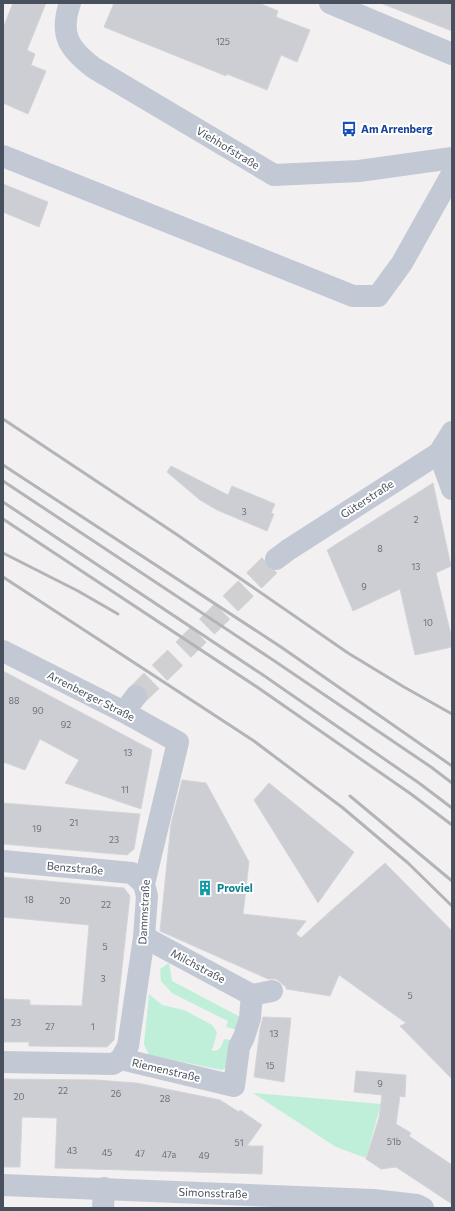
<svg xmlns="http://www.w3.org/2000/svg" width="455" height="1211" font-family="Commissioner,sans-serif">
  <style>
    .green { fill: #bfefd9 }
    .building { fill: #cdced4; stroke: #d4d5db }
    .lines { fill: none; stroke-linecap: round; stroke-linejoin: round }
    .minor-tunnel { stroke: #d0d0d3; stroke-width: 22; stroke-dasharray: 22 11; stroke-linecap: butt }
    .minor { stroke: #c3c9d4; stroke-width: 22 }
    .rail { stroke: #b2b4ba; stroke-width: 3 }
    .labels { text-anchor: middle; stroke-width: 4; stroke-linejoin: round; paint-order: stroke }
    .number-label { font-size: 9px; fill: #696f7b }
    .transit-label { font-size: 11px; font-weight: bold; fill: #164399; stroke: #fff; text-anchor: start }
    .street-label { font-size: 11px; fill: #484f5d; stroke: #fff }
    .culture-label { font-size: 11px; font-weight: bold; fill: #0d838f; stroke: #fff; text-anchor: start }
  </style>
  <rect width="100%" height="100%" fill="#f2f0f0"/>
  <!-- green -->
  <g class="green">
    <polygon points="169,963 172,981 244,1019 238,1030 226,1027 228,1021 172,993 161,981 160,969"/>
    <polygon points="149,994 162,1005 184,1010 212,1025 217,1032 213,1047 211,1050 216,1051 221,1047 224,1039 236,1041 232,1062 222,1070 149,1055 144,1044"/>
    <polygon points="253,1093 381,1104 366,1158 336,1147"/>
  </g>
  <!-- building -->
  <g class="building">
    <polygon points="13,3 46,3 27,50 35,54 31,65 46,71 28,114 3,103 3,28"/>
    <polygon points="114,3 259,3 278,11 276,17 310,30 297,62 281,55 267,90 227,74 226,76 104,27"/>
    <polygon points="383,3 452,3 452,31 383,4"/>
    <polygon points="3,184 48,202 39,227 3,212"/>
    <polygon points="171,466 228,495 232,486 275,504 271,513 274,514 267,531 217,510 200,500 167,472"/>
    <polygon points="433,483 451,566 436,573 452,639 452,647 415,655 400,589 353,611 327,550"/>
    <polygon points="3,671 152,750 141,809 65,783 79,760 40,739 25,770 3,762"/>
    <polygon points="182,780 206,783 249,862 243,914 306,921 296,934 301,938 325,916 327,917 326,915 385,863 452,931 452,1079 400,1026 406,1023 339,975 330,996 286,989 286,987 276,979 268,979 160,931 171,824"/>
    <polygon points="269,783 354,852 318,903 254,800"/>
    <polygon points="3,803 140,814 134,849 127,855 3,844"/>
    <polygon points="3,877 124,888 130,896 114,1040 107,1047 29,1046 29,1042 3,1042 3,999 30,1000 30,1005 82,1006 89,925 3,917"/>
    <polygon points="263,1017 291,1018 284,1082 254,1077 260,1029"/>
    <polygon points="356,1071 406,1075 405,1097 400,1096 396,1124 411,1133 409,1136 452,1165 452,1204 396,1167 381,1169 366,1159 379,1118 382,1095 354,1092"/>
    <polygon points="3,1079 96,1080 137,1083 220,1100 239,1112 240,1110 262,1125 247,1146 263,1146 262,1174 55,1168 57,1118 22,1117 20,1167 3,1167"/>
  </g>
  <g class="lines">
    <!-- minor-tunnel -->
    <polyline class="minor-tunnel" points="136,696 276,559"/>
    <!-- minor -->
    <g class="minor">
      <path d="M70,3C59,35 69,49 94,68L274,175L359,171L452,158"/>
      <polyline points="330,3 452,54"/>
      <polyline points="3,156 353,296 378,296 402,263 452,174"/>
      <polyline points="439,453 452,489"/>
      <polyline points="276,559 288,550 439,453 452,432"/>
      <polyline points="3,651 124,712 178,742 144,884 147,896 144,937 128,1046 121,1059"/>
      <polyline points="124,712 136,696"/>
      <polyline points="3,861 132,873 144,884"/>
      <polyline points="144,937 252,995 272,991"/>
      <polyline points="3,1062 113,1064 121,1059 234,1086 239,1047 244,1037 250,1018 252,995"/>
      <polyline points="3,1185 373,1200 417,1205 423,1208"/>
      <polyline points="103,1208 104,1188"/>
    </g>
    <!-- rail -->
    <g class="rail">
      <polyline points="3,419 176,534 348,653 404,687 452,714"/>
      <polyline points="3,465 281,647 452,766"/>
      <polyline points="3,481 273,660 431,767 452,783"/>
      <polyline points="3,502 263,675 419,783 452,808"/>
      <polyline points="3,519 257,687 411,794 452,825"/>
      <polyline points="3,553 78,591 118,614"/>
      <polyline points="3,577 254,741 343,808 408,863 452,906"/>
      <polyline points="350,796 452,881"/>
    </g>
  </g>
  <!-- icons -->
  <defs>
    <symbol id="bus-bare" viewBox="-9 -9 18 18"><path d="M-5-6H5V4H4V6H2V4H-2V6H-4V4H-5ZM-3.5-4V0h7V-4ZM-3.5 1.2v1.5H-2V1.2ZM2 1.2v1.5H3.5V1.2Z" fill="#1a4fb4" stroke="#fff" stroke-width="2.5" paint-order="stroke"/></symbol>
    <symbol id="building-bare" viewBox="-9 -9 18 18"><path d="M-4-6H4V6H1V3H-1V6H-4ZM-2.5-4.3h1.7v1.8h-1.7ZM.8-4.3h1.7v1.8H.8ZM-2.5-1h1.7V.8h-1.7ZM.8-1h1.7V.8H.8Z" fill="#0f9aa8" stroke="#fff" stroke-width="2.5" paint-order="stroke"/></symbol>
  </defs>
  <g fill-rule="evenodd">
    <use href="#bus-bare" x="338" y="118" width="22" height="22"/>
    <use href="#building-bare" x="194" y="877" width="22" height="22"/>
  </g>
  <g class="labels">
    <!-- number labels -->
    <g class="number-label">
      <text x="223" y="45">125</text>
      <text x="244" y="515">3</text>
      <text x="416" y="523">2</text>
      <text x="380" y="552">8</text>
      <text x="416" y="570">13</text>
      <text x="364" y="590">9</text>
      <text x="428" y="626">10</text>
      <text x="14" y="704">88</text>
      <text x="38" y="714">90</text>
      <text x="66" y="728">92</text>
      <text x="128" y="756">13</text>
      <text x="125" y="793">11</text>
      <text x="74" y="826">21</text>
      <text x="37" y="832">19</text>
      <text x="114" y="843">23</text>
      <text x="29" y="903">18</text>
      <text x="65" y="904">20</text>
      <text x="106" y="908">22</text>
      <text x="105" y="950">5</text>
      <text x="103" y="982">3</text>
      <text x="410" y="999">5</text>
      <text x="16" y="1026">23</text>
      <text x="50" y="1030">27</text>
      <text x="93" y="1030">1</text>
      <text x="274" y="1037">13</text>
      <text x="270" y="1069">15</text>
      <text x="380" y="1087">9</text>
      <text x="63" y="1094">22</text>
      <text x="116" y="1097">26</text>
      <text x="19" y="1100">20</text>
      <text x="165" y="1102">28</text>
      <text x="394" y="1145">51b</text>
      <text x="239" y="1146">51</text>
      <text x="72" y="1154">43</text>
      <text x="107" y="1156">45</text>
      <text x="140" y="1157">47</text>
      <text x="169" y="1158">47a</text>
      <text x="204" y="1159">49</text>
    </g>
    <!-- transit labels -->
    <g class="transit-label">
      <text x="361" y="133">Am Arrenberg</text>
    </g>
    <!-- street labels -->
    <g class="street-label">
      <text transform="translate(228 148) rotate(31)" y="4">Viehhofstraße</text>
      <text transform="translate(367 499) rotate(-33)" y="4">Güterstraße</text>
      <text transform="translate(91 696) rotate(27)" y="4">Arrenberger Straße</text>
      <text transform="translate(75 868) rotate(5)" y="4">Benzstraße</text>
      <text transform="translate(144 912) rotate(-87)" y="4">Dammstraße</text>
      <text transform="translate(198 966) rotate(28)" y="4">Milchstraße</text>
      <text transform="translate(166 1070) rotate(13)" y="4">Riemenstraße</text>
      <text transform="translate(213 1193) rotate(2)" y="4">Simonsstraße</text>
    </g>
    <!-- culture labels -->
    <g class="culture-label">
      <text x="217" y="892">Proviel</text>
    </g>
  </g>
  <!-- border -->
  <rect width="455" height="1211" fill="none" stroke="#484f5d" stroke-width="8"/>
</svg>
